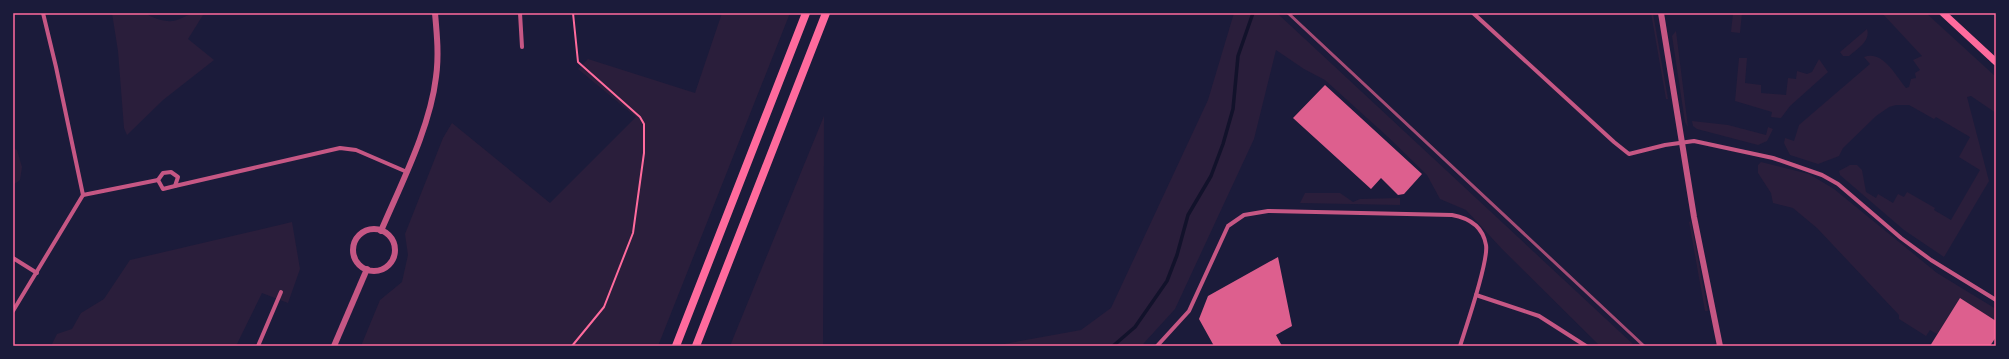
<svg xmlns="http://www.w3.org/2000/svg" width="2009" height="359" font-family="Roboto,sans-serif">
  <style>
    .green { fill: #2a1e3b }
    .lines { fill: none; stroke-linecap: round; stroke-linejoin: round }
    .stream { stroke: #12122b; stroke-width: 3.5 }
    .building { fill: #dd5f8e }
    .path { stroke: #ff6b9d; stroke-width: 2 }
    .minor { stroke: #c65784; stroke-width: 4 }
    .tertiary { stroke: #c65784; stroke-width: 6 }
    .secondary { stroke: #ff6b9d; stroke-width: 7 }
    .trunk { stroke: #ff6b9d; stroke-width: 8 }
    .rail { stroke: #a44b75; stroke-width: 3 }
    .neatline { fill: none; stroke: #ff6b9d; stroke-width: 1.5 }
  </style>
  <rect width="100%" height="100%" fill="#1b1b3a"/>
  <!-- green -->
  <g class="green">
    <path d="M112,13H146C151,18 165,22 173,21C184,19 191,10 203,15L188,39L214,60L163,100L127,135L124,128L118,51Z"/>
    <polygon points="722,13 790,13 658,346 361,346 380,300 402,282 408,255 405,234 443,138 452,123 550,203 636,117 578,69 588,59 695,93"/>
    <polygon points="1234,13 1277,13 1635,346 1600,346 1502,249 1466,210 1440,199 1427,175 1388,137 1325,80 1304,69 1276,50 1254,139 1175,309 1144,343 1142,346 993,346 1081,330 1111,308 1208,100"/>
    <polygon points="1651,13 1653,13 1668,99 1666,99"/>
    <polygon points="1733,13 1742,13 1740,33 1731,32"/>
    <path d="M1882,13H1926L1996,77V113L1971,96L1967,97L1989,181L1944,257L1904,230L1840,175L1839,171L1850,165H1857L1862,170L1866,192L1876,198L1878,194L1893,203L1898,194L1904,197L1907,192L1935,208L1934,210L1951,220L1980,170L1959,157L1970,137L1936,117L1934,119L1909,105H1896L1889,107L1876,116L1843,148L1839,156L1818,164L1790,155L1784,143L1785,138L1794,141L1799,125L1870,64L1864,57C1883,50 1895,75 1906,88L1909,87L1911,79L1916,78L1915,73L1920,70L1913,60L1922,56Z"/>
    <path d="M1867,29C1871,41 1857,49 1849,56H1843L1840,52Z"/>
    <polygon points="1676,31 1688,127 1685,122 1672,36"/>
    <polygon points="1739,58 1747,58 1745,83 1761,85 1761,93 1786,95 1788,78 1796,79 1797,71 1807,74 1812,72 1819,59 1828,72 1790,106 1781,118 1771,117 1772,112 1735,101"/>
    <polygon points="824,116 823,346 730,346"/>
    <polygon points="1692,121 1728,125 1766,135 1768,127 1773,129 1767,141 1758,145 1697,129 1693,126"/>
    <polygon points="13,148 17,150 22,167 20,180 13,185"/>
    <polygon points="1761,162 1809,174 1834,189 1937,273 1996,309 1996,321 1960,298 1937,334 1930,330 1926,336 1899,319 1899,315 1817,228 1793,208 1773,203 1771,193 1758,173 1758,165"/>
    <polygon points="1305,193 1340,193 1353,202 1360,199 1400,198 1400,205 1300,203"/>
    <polygon points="1691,221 1708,311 1705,311 1689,222"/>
    <polygon points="292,222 300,269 288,303 262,293 237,344 234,346 51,346 57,334 72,329 81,313 104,299 130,260"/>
  </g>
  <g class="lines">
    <!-- stream -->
    <polyline class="stream" points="1113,346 1135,327 1167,281 1177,255 1188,215 1211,176 1223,144 1233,109 1238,56 1253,13"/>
  </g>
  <!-- building -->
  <g class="building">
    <polygon points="1325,85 1422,174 1404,194 1398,195 1381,178 1371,189 1293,118"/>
    <polygon points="1278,257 1292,326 1276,335 1282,346 1214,346 1199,319 1208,296"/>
    <polygon points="1960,298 1996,321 1996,337 1990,346 1930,346"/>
  </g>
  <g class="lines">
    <!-- path -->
    <polyline class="path" points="572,346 604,307 633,233 644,153 644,124 640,117 578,62 573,13"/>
    <!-- minor -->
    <g class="minor">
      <polyline points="43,13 56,67 83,195 158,180"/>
      <polyline points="520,13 522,47"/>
      <polyline points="1473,13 1614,142 1629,154 1665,145 1694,141 1773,158 1822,175 1838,184 1901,238 1931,260 1996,300"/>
      <polygon points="171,172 178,177 175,186 163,189 158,180 163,173"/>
      <polyline points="175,186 340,148 356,150 407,172"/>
      <polyline points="13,258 37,273"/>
      <polyline points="1476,295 1539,316 1586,346"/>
      <polyline points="13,311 83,195"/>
      <polyline points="258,346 281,292"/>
      <path d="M1157,346L1189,311L1228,226L1244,215L1268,211L1452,215C1469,218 1483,227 1486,245C1489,261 1466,327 1460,346"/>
    </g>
    <!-- tertiary -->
    <g class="tertiary">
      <polyline points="1661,13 1694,217 1720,346"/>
      <circle cx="374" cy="250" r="21"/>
      <path d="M381,231C401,184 430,128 436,77C439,56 437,35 435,13"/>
      <polyline points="334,346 367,269"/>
    </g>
    <!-- secondary -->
    <polyline class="secondary" points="1943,13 1996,62"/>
    <!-- trunk -->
    <g class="trunk">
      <polyline points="676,346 806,13"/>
      <polyline points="696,346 826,13"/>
    </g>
    <!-- rail -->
    <polyline class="rail" points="1288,13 1644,346"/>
  </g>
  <!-- border -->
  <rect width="2009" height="359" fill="none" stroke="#1b1b3a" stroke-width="28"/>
  <rect x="14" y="14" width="1981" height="331" class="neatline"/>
</svg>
